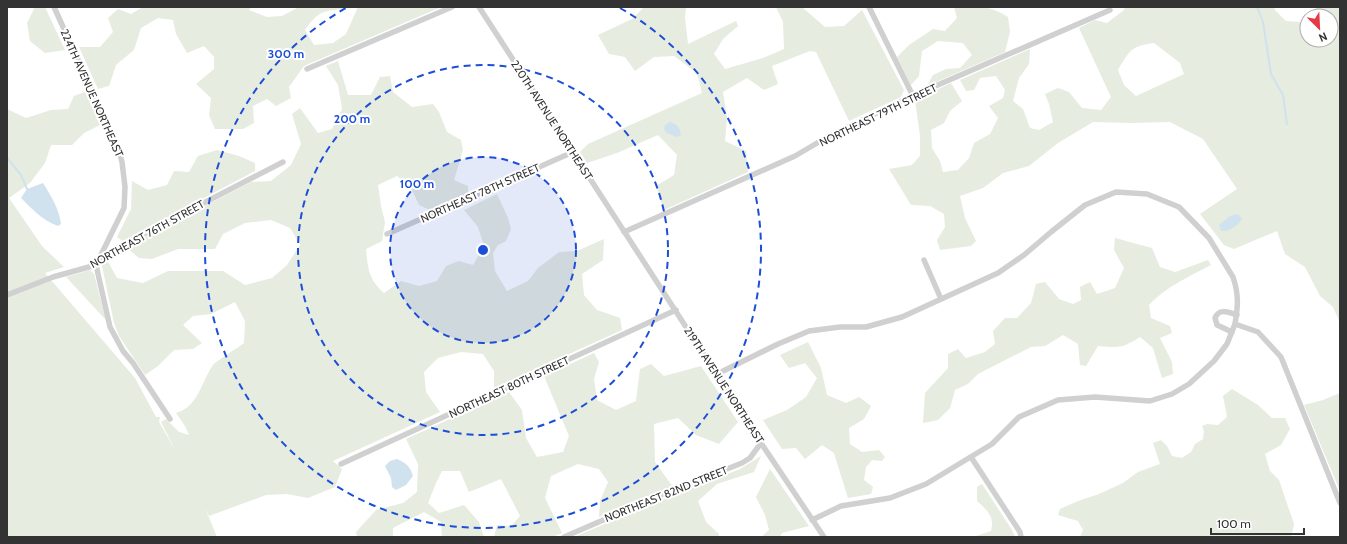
<svg xmlns="http://www.w3.org/2000/svg" width="1347" height="544" font-family="Cabin,sans-serif">
  <style>
    .green { fill: #e6ecdf; fill-rule: evenodd }
    .water { fill: #cfe2ee }
    .lines { fill: none; stroke-linecap: round; stroke-linejoin: round }
    .stream { stroke: #cfe2ee; stroke-width: 2 }
    .minor { stroke: #d0d0d0; stroke-width: 5.5 }
    .ring { fill: none; stroke: #1d4ed8; stroke-width: 2; stroke-dasharray: 7 5 }
    .labels { text-anchor: middle; stroke-width: 4; stroke-linejoin: round; paint-order: stroke }
    .street-label { font-size: 11px; fill: #333; stroke: #fff }
    .centre { fill: #1d4ed8; stroke: #fff; stroke-width: 2 }
    .ring-label { font-size: 12px; text-anchor: middle; font-weight: bold; fill: #1d4ed8; stroke: #fff; stroke-width: 4; stroke-linejoin: round; paint-order: stroke }
  </style>
  <rect width="100%" height="100%" fill="#fff"/>
  <!-- green -->
  <g class="green">
    <polygon points="35,7 45,7 65,50 45,53 30,41 27,23"/>
    <path d="M143,7H251L249,10L267,17L282,16L299,7H344V9C321,11 318,12 305,30L314,45L333,43L346,34L358,7H389L390,8L441,7L304,66L289,87L291,98L276,106L267,99L253,106L254,123L243,129H215L209,115L211,98L196,84L214,69V57L204,46L187,53L176,34L173,20L158,18L141,28L134,50L116,65L109,86L98,89L79,47H100L113,32L108,18L118,9L131,14Z"/>
    <polygon points="644,7 686,7 685,17 688,44 736,21 738,26 723,39 714,54 725,69 763,58 784,49 783,22 776,7 802,7 825,27 844,26 862,10 904,90 901,97 849,121 816,52 810,51 772,66 778,84 764,90 747,78 723,92 727,118 725,141 746,151 748,172 664,210 656,186 674,175 677,155 658,135 617,153 587,163 580,152 588,144 702,93 697,73 674,56 654,57 635,71 625,57 609,54 598,35 632,19"/>
    <path d="M954,7C977,7 988,4 1008,17L1010,32L1005,52L927,86L933,75L946,69L960,68L972,55L963,43L938,41L922,51L919,76L911,85L897,57L909,45L933,29L945,31L957,18Z"/>
    <path d="M1125,7H1274L1275,10L1286,21L1301,22L1307,27V40H1331V16H1319L1315,7H1340V323L1333,307L1320,296L1305,267L1285,254L1277,231L1234,249L1224,245L1200,214L1237,189L1203,139L1170,122L1130,123L1093,122L1058,143L1029,166L1003,173L983,188L960,196L965,218L976,241L971,246L940,250L937,240L945,227L944,214L930,206L911,205L889,169L912,165L920,156V136L915,100L951,83L962,101L950,111L944,123L931,130L932,148L940,161L943,172L958,170L969,158L974,143L990,134L998,118L989,106L1003,98L1005,90L996,76L980,78L974,90L966,91L960,80L1030,49L1029,64L1019,78L1013,101L1023,109L1030,128L1039,130L1053,122L1049,104L1045,94L1058,88L1069,92L1082,108L1101,110L1111,97L1079,28L1095,20L1107,23L1124,10ZM1154,43L1180,63L1184,74L1136,96L1124,85L1118,70C1129,51 1131,46 1154,43Z"/>
    <path d="M338,61L348,95H371L380,77L390,76L393,92L412,107L433,104L439,112L447,132L461,140L463,150L454,180L468,186V193L430,210L419,205L411,188L397,176L378,185L381,206L385,222L382,241L366,249C368,268 368,279 384,293L401,281L419,286L437,281L446,266L459,261L473,265L484,246L478,227L464,210L497,194L508,218L511,229L506,241L498,245L493,253L495,271L507,291L528,281L538,268L559,252L577,251L604,239L603,260L582,274L584,295L597,310L620,318L622,330L494,388V371L483,354L461,352L438,358L424,372L426,392L440,412L333,461L342,469L335,487L308,498L287,494L266,495L209,516L205,508L217,537H7V109L26,118L51,110L68,109L74,96L85,92L100,125L84,133L72,145H51L45,163L30,183L9,198L42,246L64,267L45,273L135,378L156,417H160L159,422L175,450L161,422L166,419L179,432L189,435L185,426L176,413C199,406 201,382 213,365C216,361 238,348 244,343L245,321L235,302L211,314L193,316L183,325L202,343L193,349L174,350L158,366L145,375L119,336L114,323L102,266L106,258L117,278L143,283L168,271H223L245,285L272,278L287,265L300,245L290,228L271,220L245,223L223,234L215,249H178L152,259L139,258L126,247L251,182L271,181L291,165L301,144L292,114L300,108L318,133L332,129L342,109L338,85L326,66Z"/>
    <polygon points="217,150 239,156 255,163 255,171 123,241 117,237 131,209 132,181 148,190 167,185 174,171 189,172 198,156"/>
    <path d="M1115,238L1152,248L1160,267L1175,272L1208,260L1211,265C1188,277 1166,287 1149,305L1151,318L1170,326L1172,333L1160,338L1172,362L1173,374L1162,378L1153,348L1140,337C1123,348 1118,348 1098,346L1086,366L1080,365L1078,344L1063,335L1045,346L1031,347L978,374L968,384L955,390L950,408L938,420L923,423L925,393L948,368V354L958,349L966,358L985,352L995,344L993,331L1005,318H1017L1031,303L1036,284L1045,282L1059,299L1073,304L1081,300L1080,287L1090,282L1097,294L1115,288L1124,268L1114,250Z"/>
    <polygon points="90,270 94,274 106,320 66,277"/>
    <polygon points="808,342 821,368 827,395 846,403 859,397 871,406 864,419 849,428 850,444 862,452 879,450 885,457 882,461 872,460 866,467 864,480 873,487 871,494 848,498 834,453 822,445 805,459 796,448 782,449 763,420 787,410 806,397 817,378 805,363 789,368 780,355"/>
    <polygon points="594,353 599,362 594,379 597,400 616,410 636,401 640,369 651,364 664,376 701,366 738,422 719,444 696,435 678,418 654,424 655,462 673,487 599,517 600,501 608,482 599,469 578,464 551,476 545,498 562,533 552,537 494,537 497,525 511,526 520,516 501,479 469,492 460,471 442,471 436,483 428,503 439,513 464,505 479,522 484,537 442,537 441,522 424,512 393,528 393,537 357,537 356,532 376,510 403,503 417,492 418,464 406,439 509,392 522,410 526,438 537,457 563,452 569,436 544,376"/>
    <polygon points="1232,389 1258,405 1272,418 1285,418 1290,429 1281,445 1265,454 1270,471 1279,480 1294,524 1291,537 1080,537 1083,530 1078,521 1058,515 1060,509 1078,501 1099,494 1123,483 1138,472 1160,464 1153,443 1161,440 1167,446 1172,456 1182,458 1191,452 1195,444 1203,439 1204,431 1202,426 1207,424 1218,425 1227,417 1223,396"/>
    <polygon points="1340,393 1340,491 1304,405 1323,400"/>
    <polygon points="761,456 754,472 717,484 698,501 706,522 719,534 719,537 574,537 657,502 740,469"/>
    <polygon points="770,469 809,526 782,533 780,537 761,537 769,530 765,515 756,497"/>
    <path d="M982,484L1012,530L1015,537H973L991,531C995,517 987,510 977,501V487Z"/>
  </g>
  <!-- water -->
  <g class="water">
    <path d="M670,122C677,124 680,127 681,135L677,137L667,133L664,129L665,125Z"/>
    <path d="M43,183C51,196 59,208 61,224L58,226C42,220 32,209 21,198L27,189Z"/>
    <path d="M1238,214L1242,219C1237,226 1229,232 1221,231L1219,225L1230,216Z"/>
    <path d="M397,459C406,463 410,466 413,476L406,485L396,490L392,487L391,478L385,466L390,461Z"/>
  </g>
  <g class="lines">
    <!-- stream -->
    <g class="stream">
      <polyline points="1257,7 1263,22 1271,74 1283,95 1287,124"/>
      <polyline points="7,158 21,175 27,189"/>
    </g>
    <!-- minor -->
    <g class="minor">
      <polyline points="54,7 103,115 119,151 122,162 125,187 124,208 96,265 110,327 123,351 133,363 170,419"/>
      <polyline points="479,7 761,443 824,537"/>
      <polyline points="869,7 913,96"/>
      <polyline points="307,69 452,7"/>
      <polyline points="624,232 795,156 829,136 908,98 1110,10"/>
      <polyline points="387,234 573,152"/>
      <polyline points="924,260 941,299"/>
      <polyline points="7,295 53,277 96,265 111,251 283,162"/>
      <path d="M1232,332L1217,325L1215,318C1219,308 1228,312 1237,315"/>
      <path d="M717,374L778,344L809,331L840,327H866L902,317L998,273L1024,255L1051,232L1085,205L1116,192L1147,194L1179,207L1209,238L1233,277C1239,295 1238,306 1235,324L1258,332L1281,357L1340,503"/>
      <polyline points="971,457 1020,532 1021,537"/>
      <polyline points="341,464 676,310"/>
      <polyline points="812,520 841,506 890,498 926,484 992,444 1019,417 1058,400 1095,397 1150,401 1172,394 1189,384 1214,361 1227,344 1235,324"/>
      <polyline points="564,537 661,495 742,463 750,458 761,443"/>
    </g>
  </g>
  <!-- distance rings -->
  <circle cx="483" cy="250" r="93" fill="#1d4ed8" fill-opacity=".12"/>
  <g class="ring">
    <circle cx="483" cy="250" r="93"/>
    <circle cx="483" cy="250" r="185"/>
    <path d="M620 8A278 278 0 1 1 346 8"/>
  </g>
  <g class="labels">
    <!-- street labels -->
    <g class="street-label">
      <text transform="translate(92 93) rotate(66)" y="4">224TH AVENUE NORTHEAST</text>
      <text transform="translate(878 115) rotate(-26)" y="4">NORTHEAST 79TH STREET</text>
      <text transform="translate(552 120) rotate(57)" y="4">220TH AVENUE NORTHEAST</text>
      <text transform="translate(480 193) rotate(-24)" y="4">NORTHEAST 78TH STREET</text>
      <text transform="translate(147 234) rotate(-29)" y="4">NORTHEAST 76TH STREET</text>
      <text transform="translate(724 385) rotate(57)" y="4">219TH AVENUE NORTHEAST</text>
      <text transform="translate(509 387) rotate(-25)" y="4">NORTHEAST 80TH STREET</text>
      <text transform="translate(666 494) rotate(-22)" y="4">NORTHEAST 82ND STREET</text>
    </g>
  </g>
  <circle cx="483" cy="250" r="6" class="centre"/>
  <g class="ring-label">
    <text x="286" y="58">300 m</text>
    <text x="352" y="123">200 m</text>
    <text x="417" y="188">100 m</text>
  </g>
  <!-- border -->
  <rect width="1347" height="544" fill="none" stroke="#333333" stroke-width="16"/>
  <!-- north arrow -->
  <g transform="translate(1319 28) rotate(156)"><circle r="19" fill="#ffffff" stroke="#adadad"/>
  <path d="M0-3L7 15L0 10L-7 15Z" fill="#e63946"/>
  <text y="-6" font-size="11" font-weight="bold" text-anchor="middle" fill="#333333">N</text>
  </g>
  <!-- scale -->
  <path d="M1211 528v6h93v-6" fill="none" stroke="#333333" stroke-width="2"/>
  <text x="1217" y="528" font-size="12" fill="#333333" stroke="#ffffff" stroke-width="3" paint-order="stroke">100 m</text>
</svg>
